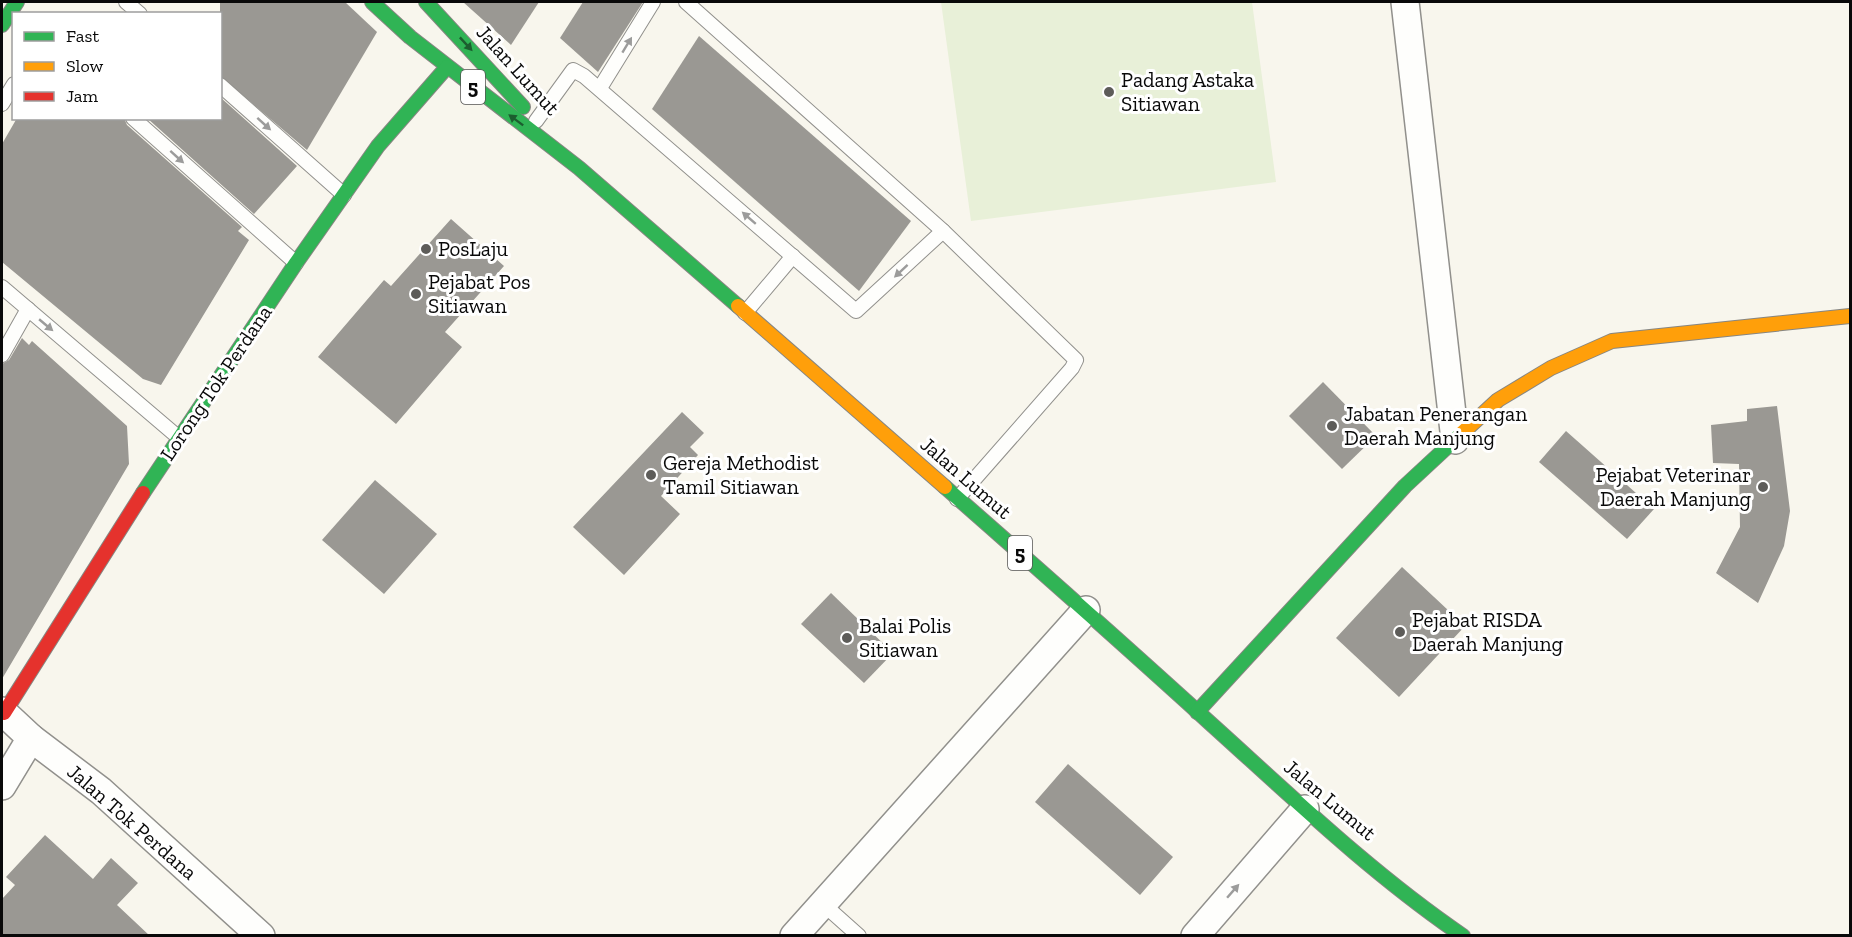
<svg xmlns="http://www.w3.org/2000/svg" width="1852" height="937" font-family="'Zilla Slab',serif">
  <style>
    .pitch { fill: #e8f0d8 }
    .building { fill: #9a9893 }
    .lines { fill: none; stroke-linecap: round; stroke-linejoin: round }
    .lane-casing { stroke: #91908c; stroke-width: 16 }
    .street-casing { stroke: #91908c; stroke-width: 30 }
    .fast-casing { stroke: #878682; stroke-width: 16 }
    .slow-casing { stroke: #878682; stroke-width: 16 }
    .jam-casing { stroke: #878682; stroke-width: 16 }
    .lane { stroke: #fefefc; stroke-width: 14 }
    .street { stroke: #fefefc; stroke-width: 27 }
    .fast { stroke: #30b455; stroke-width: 14 }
    .slow { stroke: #ff9f0a; stroke-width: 14 }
    .jam { stroke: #e5322d; stroke-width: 14 }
    .oneway { fill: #1c5e2f }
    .oneway2 { fill: #9c9c9b }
    .poi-dot { fill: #5d5c59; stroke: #fff; stroke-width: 2 }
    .labels { text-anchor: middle; stroke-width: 6; stroke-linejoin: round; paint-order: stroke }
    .shield { fill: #fff; stroke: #535353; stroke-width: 1.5 }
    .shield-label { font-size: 20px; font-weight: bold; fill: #090909 }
    .street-label { font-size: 21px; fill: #090909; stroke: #fff }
    .poi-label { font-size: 21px; fill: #090909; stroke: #fff; text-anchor: start }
  </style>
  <rect width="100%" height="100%" fill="#f8f6ed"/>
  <!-- pitch -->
  <polygon class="pitch" points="941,2 1252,2 1276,182 971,221"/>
  <!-- building -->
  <g class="building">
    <polygon points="220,2 345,2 377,32 307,150 220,76"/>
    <polygon points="463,2 539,2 511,45"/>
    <polygon points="583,2 643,2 598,72 560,38"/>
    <polygon points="699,36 911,221 859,291 652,109"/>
    <polygon points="220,97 297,166 254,214 147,118 220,118"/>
    <polygon points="17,118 124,118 127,125 242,227 238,231 249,240 161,385 143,379 2,262 2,144"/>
    <polygon points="451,219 504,266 445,332 462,347 396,424 318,357 384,280 391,286"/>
    <polygon points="22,338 29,345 32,341 127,426 129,464 2,679 2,364 9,360"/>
    <polygon points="1323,382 1376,436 1342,469 1289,416"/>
    <polygon points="1777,406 1790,511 1784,546 1758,603 1716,573 1740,527 1739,464 1713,463 1711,425 1747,421 1747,409"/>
    <polygon points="682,412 704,433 690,447 698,455 661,496 680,514 624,575 573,527"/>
    <polygon points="1566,431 1654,509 1627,539 1539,462"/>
    <polygon points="375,480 437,534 384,594 322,540"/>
    <polygon points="1402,567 1465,626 1399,697 1336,638"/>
    <polygon points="831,593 893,653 864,683 801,624"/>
    <polygon points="1068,764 1173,857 1140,895 1035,802"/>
    <polygon points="45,835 93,879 111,858 138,883 117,905 150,936 2,936 2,899 15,885 6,877"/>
  </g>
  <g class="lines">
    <defs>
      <g id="lane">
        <polyline points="126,2 140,14"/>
        <polyline points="686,2 943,231 1076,360 1072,368 957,499"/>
        <polyline points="220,85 344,195"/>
        <polyline points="600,88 653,2"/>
        <polyline points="2,104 14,84"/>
        <polyline points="133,118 296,263"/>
        <polyline points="536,121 573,70 584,76 856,311 943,231"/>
        <polyline points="2,287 178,437"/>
        <polyline points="745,313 793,256"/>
        <polyline points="2,355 28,309"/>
        <polyline points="822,903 859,936"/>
      </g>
      <g id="street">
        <polyline points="1405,2 1455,440"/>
        <polyline points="2,711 31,738 101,791 261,936"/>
        <polyline points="2,786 31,738"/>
        <polyline points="794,936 1086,610"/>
        <polyline points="1195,936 1305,809"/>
      </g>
      <g id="fast">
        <polyline points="372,2 410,37 579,168 738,306"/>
        <polyline points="426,2 523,107"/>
        <polyline points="2,25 17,2"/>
        <path d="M945,487C1034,565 1122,643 1210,723C1291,796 1372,874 1463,936"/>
        <polyline points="143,493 296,263 378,146 447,67"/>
        <polyline points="1197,712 1405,486 1460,435"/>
      </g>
      <g id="slow">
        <polyline points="738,306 945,487"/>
        <polyline points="1460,435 1498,400 1551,368 1612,341 1850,316"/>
      </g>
      <polyline id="jam" points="4,713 143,493"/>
    </defs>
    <!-- lane casing -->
    <use href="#lane" class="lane-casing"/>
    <!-- street casing -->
    <use href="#street" class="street-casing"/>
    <!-- fast casing -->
    <use href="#fast" class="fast-casing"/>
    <!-- slow casing -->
    <use href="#slow" class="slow-casing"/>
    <!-- jam casing -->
    <use href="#jam" class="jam-casing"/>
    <!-- lane -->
    <use href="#lane" class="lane"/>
    <!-- street -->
    <use href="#street" class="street"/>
    <!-- fast -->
    <use href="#fast" class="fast"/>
    <!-- slow -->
    <use href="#slow" class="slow"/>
    <!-- jam -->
    <use href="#jam" class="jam"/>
  </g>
  <!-- one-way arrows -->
  <defs><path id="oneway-solid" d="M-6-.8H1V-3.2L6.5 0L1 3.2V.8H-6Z" transform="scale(1.5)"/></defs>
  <g class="oneway">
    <use href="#oneway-solid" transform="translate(466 44) rotate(47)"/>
    <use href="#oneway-solid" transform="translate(516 120) rotate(-143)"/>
  </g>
  <g class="oneway2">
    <use href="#oneway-solid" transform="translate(627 45) rotate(-59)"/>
    <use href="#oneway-solid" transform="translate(264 124) rotate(42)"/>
    <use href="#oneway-solid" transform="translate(177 157) rotate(42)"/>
    <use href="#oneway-solid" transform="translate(749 218) rotate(-139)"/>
    <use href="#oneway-solid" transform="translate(901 271) rotate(137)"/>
    <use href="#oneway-solid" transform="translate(46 325) rotate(40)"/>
    <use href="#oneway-solid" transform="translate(1233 891) rotate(-49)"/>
  </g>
  <!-- markers -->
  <g class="poi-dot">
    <circle cx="1109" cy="92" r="6"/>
    <circle cx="426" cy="249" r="6"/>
    <circle cx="416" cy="294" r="6"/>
    <circle cx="1332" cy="426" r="6"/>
    <circle cx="651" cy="475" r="6"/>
    <circle cx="1763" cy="487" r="6"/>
    <circle cx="1400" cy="632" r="6"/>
    <circle cx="847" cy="638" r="6"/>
  </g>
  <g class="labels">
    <!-- shield labels -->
    <g class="shield">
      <rect x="461" y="70" width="24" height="34" rx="4.5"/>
      <rect x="1008" y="536" width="24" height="34" rx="4.5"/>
    </g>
    <g class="shield-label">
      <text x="473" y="94">5</text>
      <text x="1020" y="560">5</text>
    </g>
    <!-- street labels -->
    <g class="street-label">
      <text transform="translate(518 70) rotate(48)" y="7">Jalan Lumut</text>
      <text transform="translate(216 383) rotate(-56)" y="7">Lorong Tok Perdana</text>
      <text transform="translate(966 478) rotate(41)" y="7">Jalan Lumut</text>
      <text transform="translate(1330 800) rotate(40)" y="7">Jalan Lumut</text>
      <text transform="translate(132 822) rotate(41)" y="7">Jalan Tok Perdana</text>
    </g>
    <!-- poi labels -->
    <g class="poi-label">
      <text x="1121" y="87">Padang Astaka<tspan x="1121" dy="24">Sitiawan</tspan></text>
      <text x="438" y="256">PosLaju</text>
      <text x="428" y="289">Pejabat Pos<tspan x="428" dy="24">Sitiawan</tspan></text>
      <text x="1344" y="421">Jabatan Penerangan<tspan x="1344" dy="24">Daerah Manjung</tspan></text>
      <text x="663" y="470">Gereja Methodist<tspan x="663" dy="24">Tamil Sitiawan</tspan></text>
      <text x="1751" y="482" text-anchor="end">Pejabat Veterinar<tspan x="1751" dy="24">Daerah Manjung</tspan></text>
      <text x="1412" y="627">Pejabat RISDA<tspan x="1412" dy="24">Daerah Manjung</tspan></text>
      <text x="859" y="633">Balai Polis<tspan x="859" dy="24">Sitiawan</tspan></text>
    </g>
  </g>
  <!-- border -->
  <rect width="1852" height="937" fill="none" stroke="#090909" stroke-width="6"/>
  <!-- legend -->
  <rect x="12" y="12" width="210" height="108" fill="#ffffff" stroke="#9d9d9d" stroke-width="1.5"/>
  <rect x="24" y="32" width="30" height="9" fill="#30b455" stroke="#9d9d9d" stroke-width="1.5"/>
  <text x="66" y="42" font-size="18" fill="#090909">Fast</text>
  <rect x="24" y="62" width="30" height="9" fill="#ff9f0a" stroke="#9d9d9d" stroke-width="1.5"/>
  <text x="66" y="72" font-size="18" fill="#090909">Slow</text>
  <rect x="24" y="92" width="30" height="9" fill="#e5322d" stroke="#9d9d9d" stroke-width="1.5"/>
  <text x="66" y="102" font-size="18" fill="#090909">Jam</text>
</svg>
